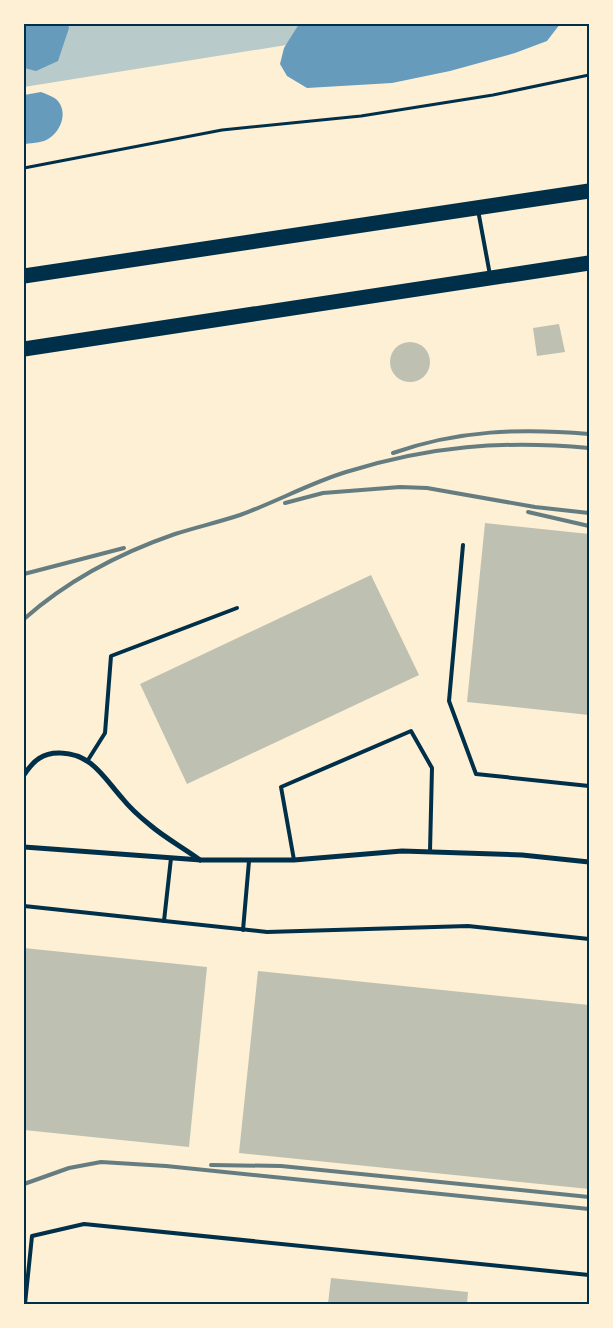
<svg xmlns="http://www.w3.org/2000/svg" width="613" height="1328" font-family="'Golos Text',sans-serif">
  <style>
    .green { fill: #b9caca }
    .water { fill: #669bbc }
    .building { fill: #bec0b2 }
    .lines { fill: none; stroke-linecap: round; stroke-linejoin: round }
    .path { stroke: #003049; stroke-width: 3 }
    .service { stroke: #003049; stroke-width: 4 }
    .minor { stroke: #003049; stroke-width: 5 }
    .motorway { stroke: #003049; stroke-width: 15 }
    .rail { stroke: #657d81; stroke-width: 4 }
    .neatline { fill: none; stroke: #003049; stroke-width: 2 }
  </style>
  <rect width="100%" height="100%" fill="#fdf0d5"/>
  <!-- green -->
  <polygon class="green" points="24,24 417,24 24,87"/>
  <!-- water -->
  <g class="water">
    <polygon points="24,24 68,24 69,28 58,61 36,71 24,68"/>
    <polygon points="299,24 560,24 547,41 515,53 450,71 392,83 307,88 287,76 280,64 284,48"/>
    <path d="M41,92C46,94 52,96 56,99C70,112 60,135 44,141C37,143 30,143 24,144V95Z"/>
  </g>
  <!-- building -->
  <g class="building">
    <polygon points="559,324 565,352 537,356 533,328"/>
    <circle cx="410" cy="362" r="20"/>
    <polygon points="485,523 589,534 589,715 467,702"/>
    <polygon points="371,575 419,675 187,784 140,684"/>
    <polygon points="24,948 207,967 189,1147 24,1130"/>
    <polygon points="258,971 589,1005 589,1189 239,1153"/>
    <polygon points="331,1278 468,1292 467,1304 328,1304"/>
  </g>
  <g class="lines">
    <!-- path -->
    <polyline class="path" points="24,168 222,130 361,116 493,95 589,75"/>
    <!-- service -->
    <g class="service">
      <polyline points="478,210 490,275"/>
      <polyline points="463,545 449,701 476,774 589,786"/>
      <polyline points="88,760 105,733 111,656 237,608"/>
      <polyline points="294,860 281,787 411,731 432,768 430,851"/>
      <polyline points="24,906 267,932 468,926 589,939"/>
      <polyline points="164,921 171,858"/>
      <polyline points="243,930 249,861"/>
      <polyline points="25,1304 32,1236 84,1224 589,1275"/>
    </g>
    <!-- minor -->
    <g class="minor">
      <path d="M24,775C33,761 43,752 61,753C92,754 104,778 122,798C130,808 140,817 150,825C165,838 184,848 200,860"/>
      <polyline points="24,847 201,860 294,860 402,851 522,855 589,862"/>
    </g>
    <!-- motorway -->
    <g class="motorway">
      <polyline points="24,276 589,191"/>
      <polyline points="24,349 589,263"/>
    </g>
    <!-- rail -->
    <g class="rail">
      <path d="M393,453C458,430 522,428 589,434"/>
      <polyline points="285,503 323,493 400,487 427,488 535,507 589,513"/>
      <polyline points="528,512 589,526"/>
      <polyline points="24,574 124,548"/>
      <path d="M24,619C68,580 120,553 175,534C197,527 219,522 240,515C276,502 310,483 346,472C429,446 503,440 589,448"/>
      <polyline points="211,1165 281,1166 589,1197"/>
      <polyline points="24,1184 69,1168 101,1162 166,1166 589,1209"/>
    </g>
  </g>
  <!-- border -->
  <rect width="613" height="1328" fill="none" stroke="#fdf0d5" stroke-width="50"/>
  <rect x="25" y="25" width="563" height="1278" class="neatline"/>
</svg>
